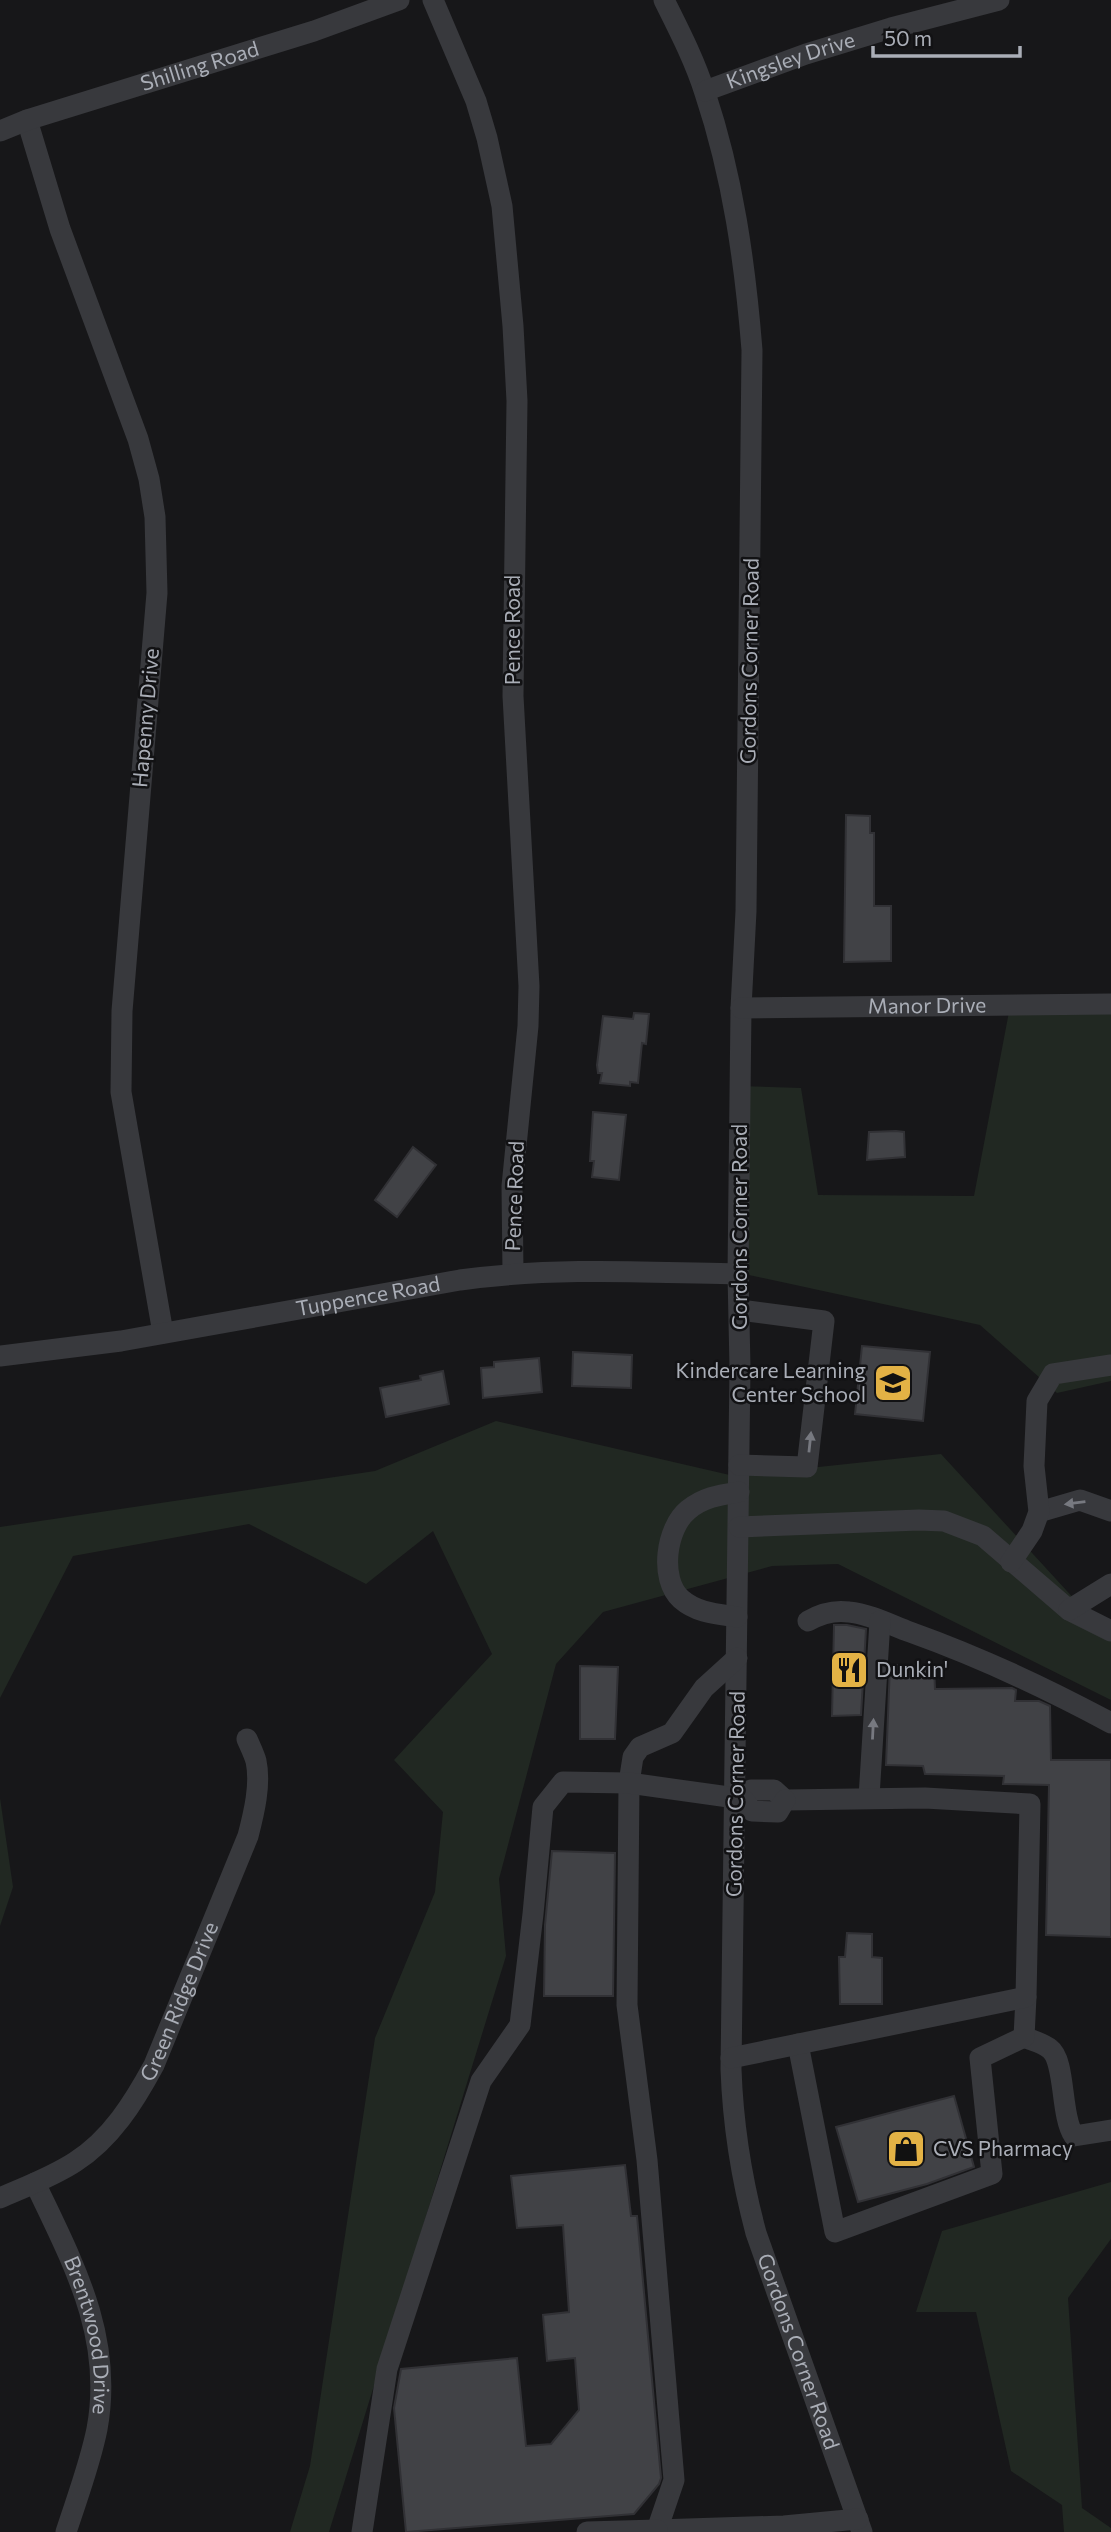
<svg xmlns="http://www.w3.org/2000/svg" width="1111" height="2532" font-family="Commissioner,sans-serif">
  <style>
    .green { fill: #212822 }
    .building { fill: #414246; stroke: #313135; stroke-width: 2 }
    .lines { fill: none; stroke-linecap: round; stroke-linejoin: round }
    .minor { stroke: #38393d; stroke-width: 21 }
    .oneway { fill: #777980 }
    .labels { text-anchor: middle; stroke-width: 5; stroke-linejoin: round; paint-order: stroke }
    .street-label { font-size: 21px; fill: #aaaeb7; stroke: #121214 }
    .poi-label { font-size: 21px; fill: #aaaeb7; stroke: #121214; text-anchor: start }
  </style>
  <rect width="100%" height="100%" fill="#171719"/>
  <!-- green -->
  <g class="green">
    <polygon points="1111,994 1111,1381 1057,1393 980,1325 735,1272 736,1086 801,1088 818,1195 974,1196 1012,996"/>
    <polygon points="496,1421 734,1476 941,1454 1111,1639 1111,1700 838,1564 772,1566 603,1612 556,1664 499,1879 506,1956 329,2532 290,2532 310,2466 375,2038 435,1892 443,1812 394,1760 492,1654 433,1531 366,1584 249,1524 73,1556 0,1698 0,1527 375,1471"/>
    <polygon points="0,1798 13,1887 0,1926"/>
    <polygon points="1111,2182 1111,2239 1068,2298 1082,2508 1111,2528 1111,2532 1064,2532 1062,2505 1011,2471 976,2312 916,2312 942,2231"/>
  </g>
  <!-- building -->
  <g class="building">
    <polygon points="846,815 870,816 870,833 874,833 874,906 891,906 891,961 844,962"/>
    <polygon points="634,1013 649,1014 646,1044 642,1043 638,1083 630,1082 630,1086 600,1083 602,1073 598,1073 597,1065 603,1016 633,1019"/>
    <polygon points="593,1112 626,1115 619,1180 592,1177 594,1161 590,1161"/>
    <polygon points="896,1131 904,1132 905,1157 867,1160 869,1132"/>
    <polygon points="413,1147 436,1165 397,1217 375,1200"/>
    <polygon points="862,1346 930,1352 923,1421 855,1414"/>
    <polygon points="573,1352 632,1355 631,1388 572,1386"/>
    <polygon points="539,1358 542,1392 483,1398 481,1368 494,1367 494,1362"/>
    <polygon points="443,1371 449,1404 386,1417 380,1388 421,1380 420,1376"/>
    <polygon points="834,1625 847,1625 866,1629 861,1715 832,1716"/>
    <polygon points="890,1665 934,1666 935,1689 1012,1688 1016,1690 1015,1701 1039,1701 1050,1706 1051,1760 1111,1760 1111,1937 1046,1935 1049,1785 1003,1784 1004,1776 925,1774 923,1766 886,1765"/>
    <polygon points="580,1666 618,1667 615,1739 580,1739"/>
    <polygon points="552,1851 615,1853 613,1996 544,1996 545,1925"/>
    <polygon points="847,1933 872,1934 872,1957 882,1958 882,2004 840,2004 839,1957 845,1957"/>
    <polygon points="954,2096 974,2167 927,2184 858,2202 836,2127"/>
    <polygon points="625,2165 631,2216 637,2216 661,2478 659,2484 634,2514 406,2532 394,2408 401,2369 517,2358 526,2446 551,2444 579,2410 575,2358 547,2361 543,2315 569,2312 563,2225 517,2228 511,2176"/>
  </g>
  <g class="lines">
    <!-- minor -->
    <g class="minor">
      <polyline points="433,0 476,101 487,138 502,206 513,326 517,401 513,696 529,986 528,1026 512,1186 513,1272"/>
      <path id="s1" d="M664,0C679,30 695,61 705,93C733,177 745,263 752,350L746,911L741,1008L738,1274L740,1368L731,2069C733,2126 741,2177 756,2233L862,2532"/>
      <path id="s2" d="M705,91L806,54L891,28L999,0"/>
      <polyline points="27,120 60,229 138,439 149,479 155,517 157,593 122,1011 121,1092 163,1333"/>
      <path id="s3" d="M0,131L27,120L314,31L399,0"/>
      <path id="s4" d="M741,1008L1111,1004"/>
      <path id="s5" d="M0,1356L121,1341L460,1280C554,1267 643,1272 738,1274"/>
      <polyline points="739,1465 807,1467 824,1321 740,1310"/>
      <polyline points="1039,1512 1080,1500 1111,1511"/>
      <polyline points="739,1527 919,1520 944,1521 983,1536 1069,1610 1111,1631"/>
      <polyline points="1011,1562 1032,1531 1039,1512 1034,1466 1037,1401 1053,1374 1111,1365"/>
      <polyline points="1069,1610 1111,1584"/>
      <path d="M737,1617C717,1614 697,1613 681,1599C659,1579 666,1528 688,1510C704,1497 720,1495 739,1492"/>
      <path d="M808,1621C820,1614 835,1610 849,1612C870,1614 891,1625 910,1632C980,1657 1046,1688 1111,1723"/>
      <polyline points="737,1658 704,1688 672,1733 640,1747 633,1757 629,1783 627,2005 647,2160 674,2480 657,2530 784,2526 858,2519"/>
      <polyline points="869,1797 880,1621"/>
      <path d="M1024,2037C1033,2041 1043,2043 1050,2049C1066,2061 1060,2115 1074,2136L1111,2130"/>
      <polyline points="798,2044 835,2232 992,2174 980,2058 1024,2037 1026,1997"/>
      <polyline points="731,2058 1026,1997 1030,1804 925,1798 785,1800 774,1790 751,1790 743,1799"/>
      <path id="s6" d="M35,2183C73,2263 114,2337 97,2429C90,2464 77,2498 66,2532"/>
      <path id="s7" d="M0,2198C25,2187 52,2177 75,2162C111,2139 134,2102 154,2065L248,1836C254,1813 261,1784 256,1761C254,1754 250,1746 247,1739"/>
      <polyline points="362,2532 387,2369 481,2081 520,2025 533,1914 543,1807 563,1782 629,1783 736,1798 743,1799 752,1811 778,1812 785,1800"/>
      <polyline points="587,2532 657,2530 657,2532"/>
    </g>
  </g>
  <!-- one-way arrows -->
  <defs><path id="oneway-solid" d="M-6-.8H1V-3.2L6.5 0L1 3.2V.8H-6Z" transform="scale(1.75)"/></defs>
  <g class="oneway">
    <use href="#oneway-solid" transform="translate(810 1442) rotate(-84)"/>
    <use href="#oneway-solid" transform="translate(1075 1503) rotate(173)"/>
    <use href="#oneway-solid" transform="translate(873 1729) rotate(-87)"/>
  </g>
  <!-- icons -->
  <defs>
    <symbol id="school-square" viewBox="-11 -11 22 22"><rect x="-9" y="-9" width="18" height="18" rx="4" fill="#e3b245" stroke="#121214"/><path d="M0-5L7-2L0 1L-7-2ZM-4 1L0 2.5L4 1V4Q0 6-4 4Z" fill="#111"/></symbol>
    <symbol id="restaurant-square" viewBox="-11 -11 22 22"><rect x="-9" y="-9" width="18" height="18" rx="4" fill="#e3b245" stroke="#121214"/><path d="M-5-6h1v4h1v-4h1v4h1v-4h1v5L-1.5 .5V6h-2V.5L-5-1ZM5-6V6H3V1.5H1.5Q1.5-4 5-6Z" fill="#111"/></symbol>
    <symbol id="shop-square" viewBox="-11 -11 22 22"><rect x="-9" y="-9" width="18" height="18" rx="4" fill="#e3b245" stroke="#121214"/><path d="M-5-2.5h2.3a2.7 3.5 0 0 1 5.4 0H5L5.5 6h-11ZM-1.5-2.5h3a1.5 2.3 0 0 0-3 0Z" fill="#111"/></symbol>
  </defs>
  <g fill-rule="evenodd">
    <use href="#school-square" x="871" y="1361" width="44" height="44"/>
    <use href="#restaurant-square" x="827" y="1648" width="44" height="44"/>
    <use href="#shop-square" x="884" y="2127" width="44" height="44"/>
  </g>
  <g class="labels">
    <!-- street labels -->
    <g class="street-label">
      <text dy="7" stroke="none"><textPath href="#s2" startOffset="91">Kingsley Drive</textPath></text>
      <text dy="7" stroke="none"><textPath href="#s3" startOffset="210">Shilling Road</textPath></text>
      <text transform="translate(513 630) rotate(-90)" y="7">Pence Road</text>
      <text transform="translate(750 661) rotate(-89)" y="7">Gordons Corner Road</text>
      <text transform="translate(146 718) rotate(-85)" y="7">Hapenny Drive</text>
      <text dy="7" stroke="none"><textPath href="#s4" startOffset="186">Manor Drive</textPath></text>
      <text transform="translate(515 1196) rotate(-88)" y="7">Pence Road</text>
      <text transform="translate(740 1227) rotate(-90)" y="7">Gordons Corner Road</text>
      <text dy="7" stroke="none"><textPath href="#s5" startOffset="373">Tuppence Road</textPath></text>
      <text transform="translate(736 1794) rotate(-89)" y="7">Gordons Corner Road</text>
      <text dy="7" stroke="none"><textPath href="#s7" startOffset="278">Green Ridge Drive</textPath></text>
      <text dy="7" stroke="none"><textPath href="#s6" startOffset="163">Brentwood Drive</textPath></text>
      <text dy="7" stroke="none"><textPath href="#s1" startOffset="2375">Gordons Corner Road</textPath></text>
    </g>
    <!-- poi labels -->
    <g class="poi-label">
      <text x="866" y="1378" text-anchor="end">Kindercare Learning<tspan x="866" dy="24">Center School</tspan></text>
      <text x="876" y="1677">Dunkin'</text>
      <text x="933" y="2156">CVS Pharmacy</text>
    </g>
  </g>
  <!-- scale -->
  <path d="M873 46v10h147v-10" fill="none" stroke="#aaaeb7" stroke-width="3.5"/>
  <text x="884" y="46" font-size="21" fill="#aaaeb7" stroke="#121214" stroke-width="5" paint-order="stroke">50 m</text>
</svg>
